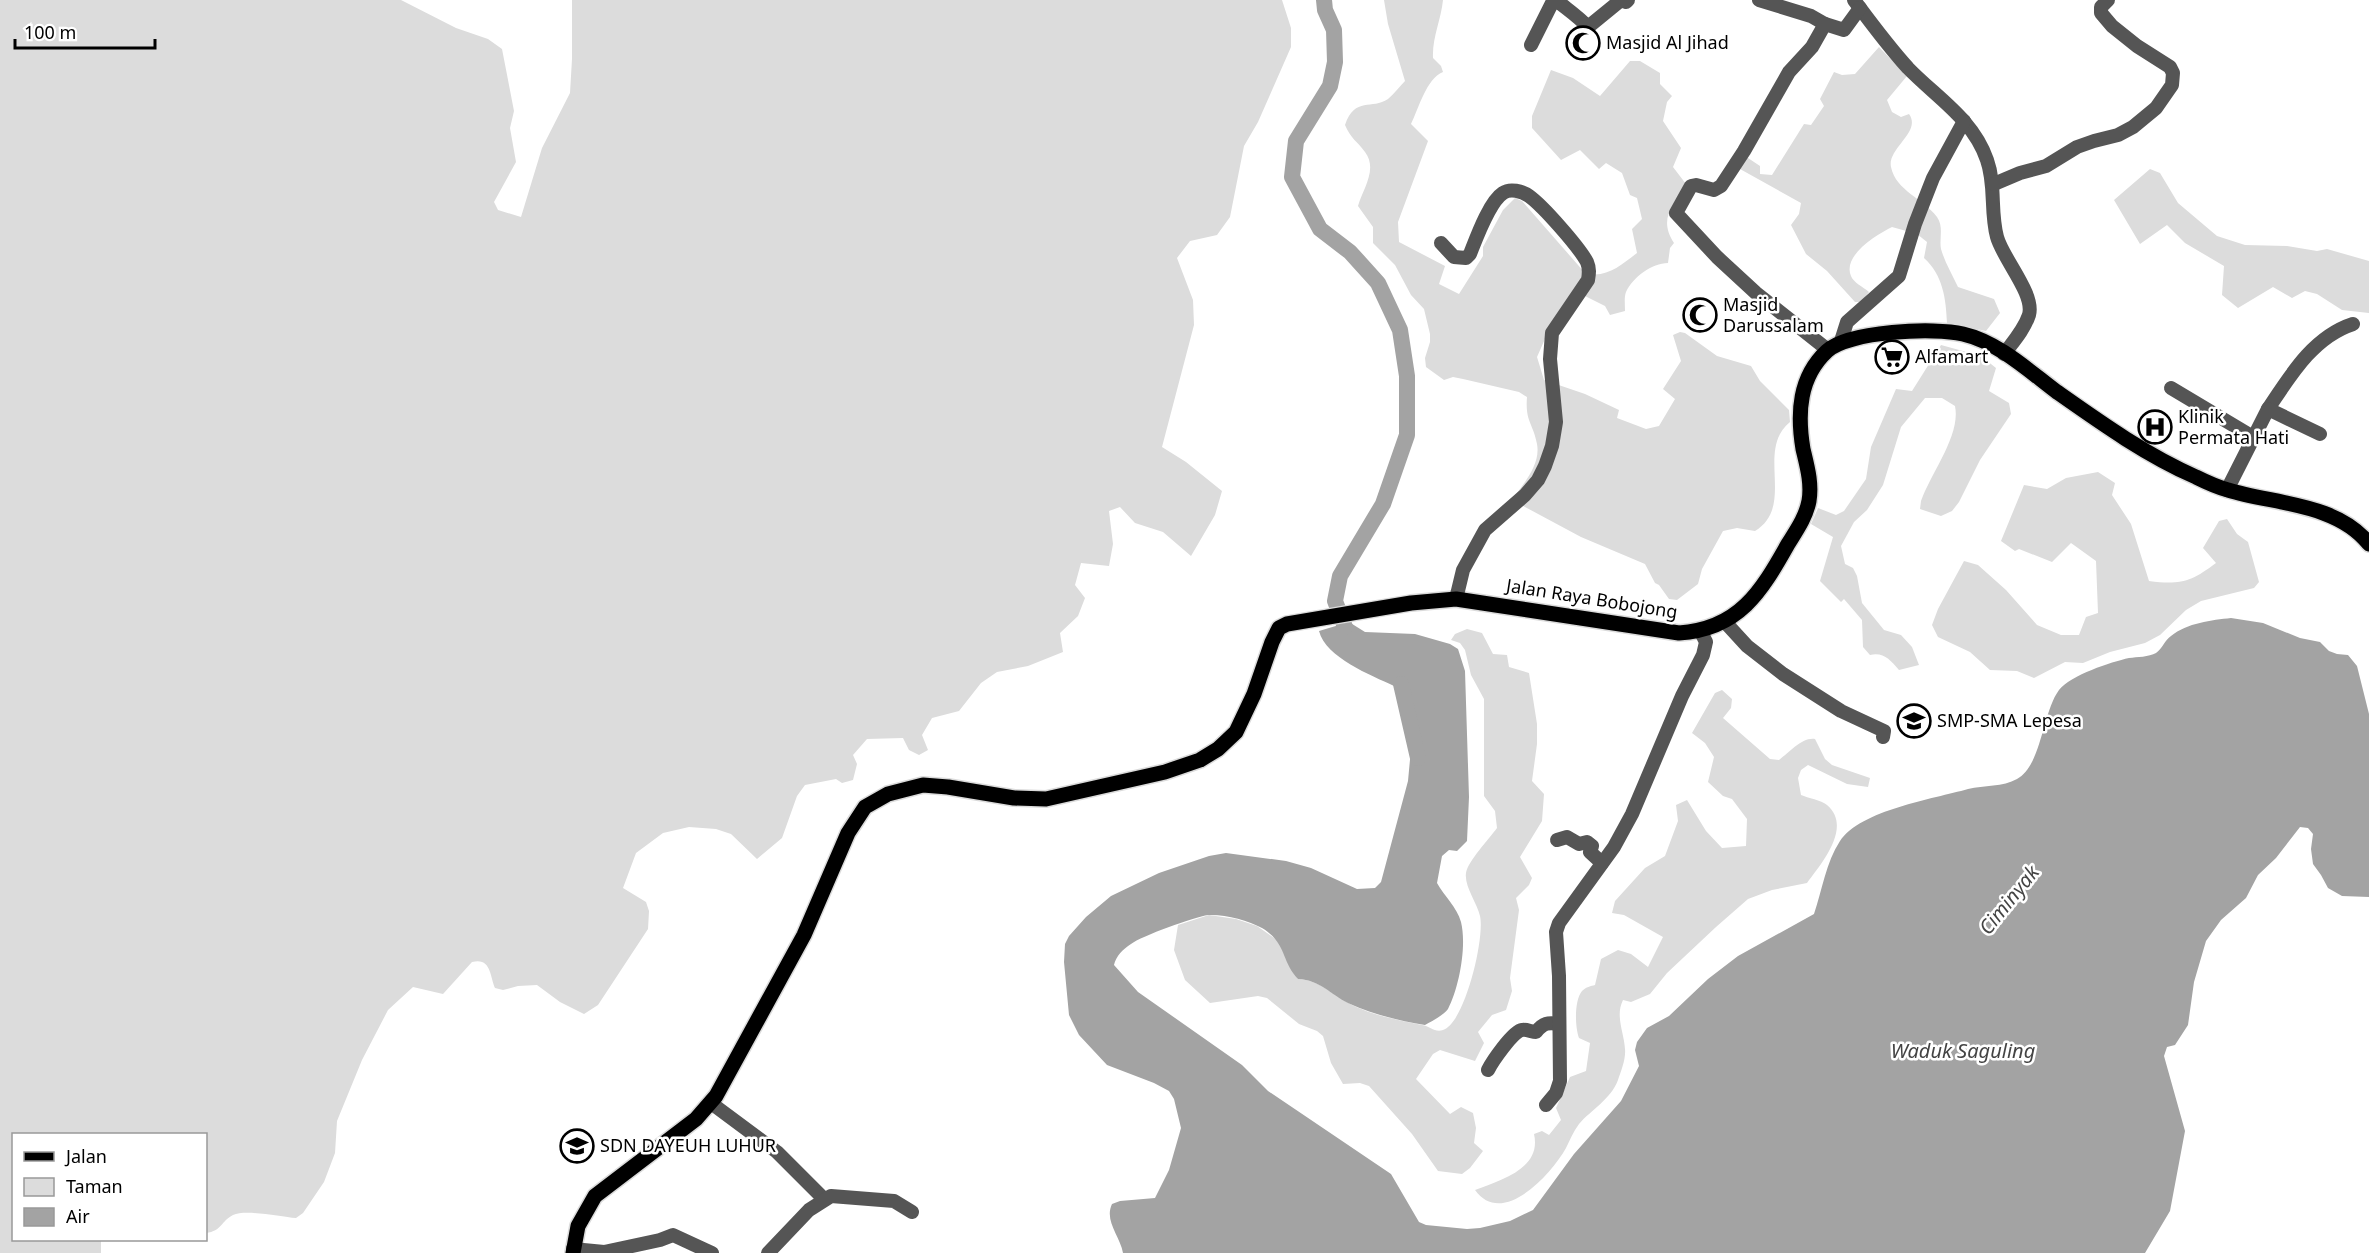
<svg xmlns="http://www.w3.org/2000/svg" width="2369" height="1253" font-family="'Noto Sans',sans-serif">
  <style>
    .green { fill: #dcdcdc }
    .water { fill: #a3a3a3 }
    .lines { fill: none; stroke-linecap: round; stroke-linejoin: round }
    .river { stroke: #a3a3a3; stroke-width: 16 }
    .major-casing { stroke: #dbdbdb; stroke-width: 18 }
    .minor { stroke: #555; stroke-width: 14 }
    .major { stroke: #000; stroke-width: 15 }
    .labels { text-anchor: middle; stroke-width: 5; stroke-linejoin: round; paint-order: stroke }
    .poi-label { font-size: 18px; fill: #000; stroke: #fff; text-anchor: start }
    .street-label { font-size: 18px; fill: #000; stroke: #fff }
    .water-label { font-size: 20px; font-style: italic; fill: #444; stroke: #fff }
  </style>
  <rect width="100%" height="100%" fill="#fff"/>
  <!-- green -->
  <g class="green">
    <path d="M0,0H401L456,28L488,39L502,49L514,111L510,128L516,162L494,202L498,210L521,217L542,148L570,93L572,59V0H1282L1291,28V47L1258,122L1244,146L1230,217L1217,235L1190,241L1177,258L1193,300L1194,325L1162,447L1186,462L1222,491L1215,515L1191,556L1163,532L1135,523L1120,507L1109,511L1113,544L1109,566L1081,563L1075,585L1085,598L1078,616L1060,633L1063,652L1028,666L997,672L981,683L959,711L932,718L922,735L928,750L919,755L909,750L903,738L867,739L853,755L857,764L853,780L842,783L836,779L805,785L797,796L782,838L757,859L731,834L716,829L689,827L663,833L636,853L623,888L646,902L649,911L648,929L598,1005L584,1014L560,1002L537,985L518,986L503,990L495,988C490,976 491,957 472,962L443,994L413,987L388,1010L362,1060L337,1121L335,1153L324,1182L303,1213L296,1218C281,1217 246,1209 233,1215C221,1221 222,1231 206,1233V1134H14V1240H101V1253H0Z"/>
    <path d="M1384,0H1443C1441,20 1432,38 1433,58L1441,66L1443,72C1426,79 1419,108 1411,124L1428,141L1398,222L1399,242L1445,266L1439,284L1459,294L1483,256V247L1503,210L1515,198L1522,201L1585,273C1606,279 1621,265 1637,253L1632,229L1642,219L1637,198L1630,195L1622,173L1606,163L1599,169L1580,150L1561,160L1532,128V116L1551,70L1573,78L1600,96L1630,61H1640L1660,73V84L1672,96L1667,102L1663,121L1681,148L1673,167L1686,184C1673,205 1658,219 1674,243L1670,248L1668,263C1652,263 1633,277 1626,292C1624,297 1625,305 1625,311L1610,315L1605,306L1575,291L1548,332L1537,357L1544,380L1585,394L1619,410L1617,418L1646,429L1659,426L1675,399L1663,389L1681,361L1673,335L1680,332L1685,333L1717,356L1751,366L1760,381L1789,410L1790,422C1755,450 1796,506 1755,531L1737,528L1723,531L1702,569L1698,584L1677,600L1669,599L1659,585L1655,583L1645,564L1581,537L1512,500C1523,484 1541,465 1537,444C1533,423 1525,422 1527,397L1519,392L1463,379L1453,377L1444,380L1426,367L1425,358L1430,342V334L1424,309L1411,295L1395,265L1373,243V227L1358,206C1363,189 1378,169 1365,152C1357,141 1351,139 1345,125C1355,96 1372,110 1388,99C1394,94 1400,86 1405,81L1388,24Z"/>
    <path d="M1879,47L1907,76L1887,100L1892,112L1901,117L1909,114C1922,132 1887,148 1891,167C1896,191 1923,198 1937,217C1944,227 1939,239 1941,249C1945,263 1952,274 1958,287L1994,299L2000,313L1986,331L1947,323C1946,299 1943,275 1924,258L1927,242L1917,234L1892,227C1878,234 1842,255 1851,276C1853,282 1863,287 1869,292L1861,302H1855L1827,271L1806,254L1791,225L1799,214L1801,203L1740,169L1745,156L1760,166V174L1772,175L1804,124L1811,125L1824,106L1820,99L1834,72L1842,75L1855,74Z"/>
    <polygon points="2150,169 2160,173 2178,203 2217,236 2245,245 2287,246 2317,251 2327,249 2369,261 2369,313 2342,310 2317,294 2305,291 2292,298 2273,287 2238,308 2222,295 2224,266 2185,243 2167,225 2140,244 2114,200"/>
    <path d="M1941,345L1981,356L1996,368L1989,391L2009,403L2011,414L1980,460L1959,502L1952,511L1941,516L1920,509L1921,501C1931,473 1961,435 1955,406L1942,398H1925L1901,427L1883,485L1867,510L1854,522L1841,546L1845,564L1853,568L1857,576L1862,603L1884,630L1901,635L1912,647L1919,665L1899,670C1890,660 1884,652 1870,655L1863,647L1862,620L1844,599L1841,602L1820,581L1833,537L1811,524L1818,508L1836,515L1844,511L1866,479L1871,447L1896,389L1912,391Z"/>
    <path d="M2098,472L2115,483L2112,495L2131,524L2149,581C2180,585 2191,582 2216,563L2203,548L2219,521L2227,519L2237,534L2248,542L2259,582L2254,588L2201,601L2186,610L2160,635L2145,643L2110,652L2083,663L2065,662L2034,678L2017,671L1990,670L1970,652L1938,637L1932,625L1938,609L1964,561L1978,565L2006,590L2037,625L2061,635H2079L2086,617L2098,613L2096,561L2071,543L2052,562L2019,549L2015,551L2001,541L2024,485L2047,489L2066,478Z"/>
    <path d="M1467,629L1482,633L1493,654L1507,655L1509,667L1529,673L1537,724V744L1532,781L1544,794L1542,821L1520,857L1532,878L1529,885L1516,898L1519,910L1510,978L1512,991L1506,1010L1492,1015L1478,1032L1484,1043L1475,1061L1440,1050L1433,1054L1416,1079L1450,1114L1461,1107L1473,1113L1476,1128L1474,1143L1483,1151L1470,1168L1462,1174L1438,1171L1412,1134L1369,1086L1360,1083L1343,1084L1331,1063L1323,1036L1317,1031L1299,1024L1267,998L1258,996L1210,1003L1185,980L1174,950L1178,925L1209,915L1236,919L1257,926L1277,940L1298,979C1319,980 1330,993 1347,1002C1369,1015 1398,1020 1422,1025C1430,1026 1435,1033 1443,1030C1465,1023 1485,938 1480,916C1477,903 1464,886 1466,873C1468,861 1489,839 1497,828L1495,811L1484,796V699L1471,675L1465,650L1460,643L1451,640L1455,634Z"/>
    <path d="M1722,690L1732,699L1731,708L1723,718L1770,759L1779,760C1790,752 1802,737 1815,739L1825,759L1832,765L1870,778L1868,787L1847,784L1808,765L1801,770L1798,778L1801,795C1808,798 1821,800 1827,805C1853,827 1821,864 1807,883L1772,890L1748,899L1716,927L1667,973L1650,994L1631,1002L1623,1000C1615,1016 1624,1032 1625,1049C1626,1059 1621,1071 1618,1080C1611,1099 1591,1110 1579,1124C1573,1132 1570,1140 1566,1148C1551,1175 1502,1228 1475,1190C1500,1180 1542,1169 1534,1134L1542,1131L1549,1135L1561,1120L1556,1108L1570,1077L1586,1071L1590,1043L1579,1038C1575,1027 1574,1001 1582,991C1586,987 1591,986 1595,985L1601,959L1618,950L1631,954L1648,967L1663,937L1624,915L1612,913L1615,901L1645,868L1665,856L1678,821L1676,805L1687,800L1706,831L1722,848L1746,846L1747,819L1732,799L1723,796L1708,782L1714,757L1705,743L1692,733L1715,693Z"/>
  </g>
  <!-- water -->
  <path class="water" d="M2231,618L2263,623L2300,638L2320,642L2329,651L2337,654L2348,655L2357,666L2369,714V897L2342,896L2328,888L2321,875L2313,864L2311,849L2313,834L2308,828L2300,827L2276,858L2258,875L2246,898L2221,920L2206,941L2194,982L2188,1025L2175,1045L2167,1047L2164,1056L2185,1131L2170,1211L2145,1253H1123C1120,1236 1104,1221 1112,1204L1120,1201L1155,1198L1169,1170L1181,1128L1174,1099L1169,1091L1154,1083L1107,1065L1079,1035L1069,1015L1064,962L1065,944L1069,936L1086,917L1111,896L1159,873L1209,856L1226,853L1286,861L1311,868L1357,889L1375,888L1381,882L1408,781L1414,717L1396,693L1394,686C1371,675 1326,658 1319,631L1349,622L1365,632L1415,634L1450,644L1458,649L1465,671L1469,797L1467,841L1457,851L1449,850L1442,856L1437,883C1444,896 1457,907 1461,922C1467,946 1459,988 1448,1009C1444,1015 1432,1021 1425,1025C1400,1021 1372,1014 1348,1003C1330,994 1320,980 1298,979C1281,961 1287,943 1262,928C1248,920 1224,914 1208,915C1195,917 1141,936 1131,944C1123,949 1116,956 1114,965L1138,992L1242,1065L1268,1091L1391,1174L1419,1222L1426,1225L1467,1229L1480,1228L1510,1221L1533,1210L1574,1154L1621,1101L1639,1066L1635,1050L1637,1042L1647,1028L1669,1016L1708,979L1738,956L1814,914C1822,891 1826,862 1840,841C1861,810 1933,799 1968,789C1984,785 2003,787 2017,779C2042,765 2042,713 2059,690C2071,675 2111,662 2129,658C2137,657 2149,657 2156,653C2162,649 2165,640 2171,636C2187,623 2212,620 2231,618Z"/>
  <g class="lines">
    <!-- river -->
    <g class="river">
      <polyline points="1324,0 1325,10 1334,30 1335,62 1330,86 1296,141 1292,177 1320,229 1350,252 1378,283 1400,330 1407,376 1407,435 1383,504 1340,576 1335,601 1345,627"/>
      <polyline points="1401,684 1418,758"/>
    </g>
    <defs>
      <path id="major" d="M573,1253L578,1226L595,1196L696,1119L716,1096L804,935L848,833L865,807L888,794L923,785L948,787L1014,798L1046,799L1165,772L1200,760L1218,749L1236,732L1254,694L1272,642L1279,628L1287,624L1411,603L1456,599L1679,633C1739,629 1761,592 1788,544C1796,531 1806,517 1809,501C1812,483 1807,466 1803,449C1797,413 1799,377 1827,351C1848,331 1935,327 1963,334C1998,342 2029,371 2057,392C2101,423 2146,455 2196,477C2206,482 2217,487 2228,490C2273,504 2337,503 2369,544"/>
    </defs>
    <!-- major casing -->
    <use href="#major" class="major-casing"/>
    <!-- minor -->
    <g class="minor">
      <polyline points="1759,0 1811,16 1825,24"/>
      <path d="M1854,0C1871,23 1888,46 1908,68C1937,98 1973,119 1987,160C1996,185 1990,211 1997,237C2003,259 2035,294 2029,315C2024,330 2013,342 2004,354"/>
      <path d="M1531,45L1553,1L1556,0C1567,9 1579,17 1588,27L1621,0L1626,2L1628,0"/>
      <polyline points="1994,184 2020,173 2046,166 2077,147 2094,141 2118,135 2133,127 2156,108 2172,85 2173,73 2170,67 2137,46 2112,26 2101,13 2101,7 2108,0"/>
      <path d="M1441,243L1454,257L1466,258L1470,254C1476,239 1489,202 1503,193C1510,188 1522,191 1529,196C1543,206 1579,247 1587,262C1590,269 1589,274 1588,280L1552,333L1550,359L1556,422L1552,446L1545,466L1538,480L1525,495L1485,530L1463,570L1456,599"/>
      <polyline points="1841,341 1847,322 1899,276 1915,224 1933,178 1964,121"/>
      <polyline points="1828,350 1756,293 1717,257 1676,213 1691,186 1696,185 1714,190 1721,186 1744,151 1789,72 1812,47 1825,24 1844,30 1860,8"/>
      <polyline points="2171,388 2253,437"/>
      <path d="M2268,409C2290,376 2313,337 2353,324"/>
      <polyline points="2227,490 2268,409 2320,434"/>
      <polyline points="1725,622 1747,646 1783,674 1841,711 1884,731 1883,737"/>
      <polyline points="1557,840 1567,837 1579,844 1587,842 1592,846 1590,852 1602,863"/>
      <path d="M1488,1070C1492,1062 1513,1031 1522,1030C1526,1029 1532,1032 1536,1032C1543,1023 1548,1022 1559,1024"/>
      <polyline points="711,1103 777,1152 824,1199"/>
      <polyline points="1546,1105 1556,1093 1560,1081 1559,976 1556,932 1559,923 1614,847 1632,814 1682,696 1703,655 1706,642 1701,632"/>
      <polyline points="573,1249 604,1252 660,1240 673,1235 712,1253"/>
      <polyline points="768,1253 809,1210 831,1196 894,1201 912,1212"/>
    </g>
    <!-- major -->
    <use href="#major" class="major"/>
  </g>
  <!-- icons -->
  <defs>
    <symbol id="mosque-ring" viewBox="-11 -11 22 22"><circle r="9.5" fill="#fff" stroke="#000" stroke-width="1.5"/><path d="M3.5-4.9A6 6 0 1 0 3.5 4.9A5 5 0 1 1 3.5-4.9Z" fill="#000"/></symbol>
    <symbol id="supermarket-ring" viewBox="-11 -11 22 22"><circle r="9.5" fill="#fff" stroke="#000" stroke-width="1.5"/><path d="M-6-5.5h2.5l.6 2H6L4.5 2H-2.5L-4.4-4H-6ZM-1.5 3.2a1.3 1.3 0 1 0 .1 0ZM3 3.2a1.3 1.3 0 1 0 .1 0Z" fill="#000"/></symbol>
    <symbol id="hospital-ring" viewBox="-11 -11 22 22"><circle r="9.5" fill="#fff" stroke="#000" stroke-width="1.5"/><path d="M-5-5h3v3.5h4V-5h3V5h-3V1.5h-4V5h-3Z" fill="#000"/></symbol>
    <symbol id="school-ring" viewBox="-11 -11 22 22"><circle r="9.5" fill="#fff" stroke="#000" stroke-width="1.5"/><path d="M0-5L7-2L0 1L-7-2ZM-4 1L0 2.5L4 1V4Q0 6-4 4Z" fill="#000"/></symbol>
  </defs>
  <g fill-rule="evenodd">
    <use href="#mosque-ring" x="1564" y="24" width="38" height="38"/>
    <use href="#mosque-ring" x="1681" y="296" width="38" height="38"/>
    <use href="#supermarket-ring" x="1873" y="338" width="38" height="38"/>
    <use href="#hospital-ring" x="2136" y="408" width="38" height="38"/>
    <use href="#school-ring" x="1895" y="702" width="38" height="38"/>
    <use href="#school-ring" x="558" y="1127" width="38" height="38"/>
  </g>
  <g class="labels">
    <!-- poi labels -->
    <g class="poi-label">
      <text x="1606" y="49">Masjid Al Jihad</text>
      <text x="1723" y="311">Masjid<tspan x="1723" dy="21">Darussalam</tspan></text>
      <text x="1915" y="363">Alfamart</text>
      <text x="2178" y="423">Klinik<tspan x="2178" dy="21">Permata Hati</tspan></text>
      <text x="1937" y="727">SMP-SMA Lepesa</text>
      <text x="600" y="1152">SDN DAYEUH LUHUR</text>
    </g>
    <!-- street labels -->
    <g class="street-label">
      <text transform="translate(1592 599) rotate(9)" y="6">Jalan Raya Bobojong</text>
    </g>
    <!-- water labels -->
    <g class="water-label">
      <text transform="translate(2009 900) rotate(-51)" y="7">Ciminyak</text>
      <text x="1963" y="1058">Waduk Saguling</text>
    </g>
  </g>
  <!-- legend -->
  <rect x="12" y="1133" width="195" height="108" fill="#ffffff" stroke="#999999" stroke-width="1.5"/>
  <rect x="24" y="1152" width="30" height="9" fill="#000000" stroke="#999999" stroke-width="1.5"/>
  <text x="66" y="1163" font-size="18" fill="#000000">Jalan</text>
  <rect x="24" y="1178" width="30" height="18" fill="#dcdcdc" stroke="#999999" stroke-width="1.5"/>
  <text x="66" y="1193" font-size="18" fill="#000000">Taman</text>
  <rect x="24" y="1208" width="30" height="18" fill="#a3a3a3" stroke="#999999" stroke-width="1.5"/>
  <text x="66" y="1223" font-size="18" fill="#000000">Air</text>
  <!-- scale -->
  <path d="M15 39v9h140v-9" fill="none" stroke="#000000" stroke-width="3"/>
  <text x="24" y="39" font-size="18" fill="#000000" stroke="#ffffff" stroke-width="4.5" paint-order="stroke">100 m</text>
</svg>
